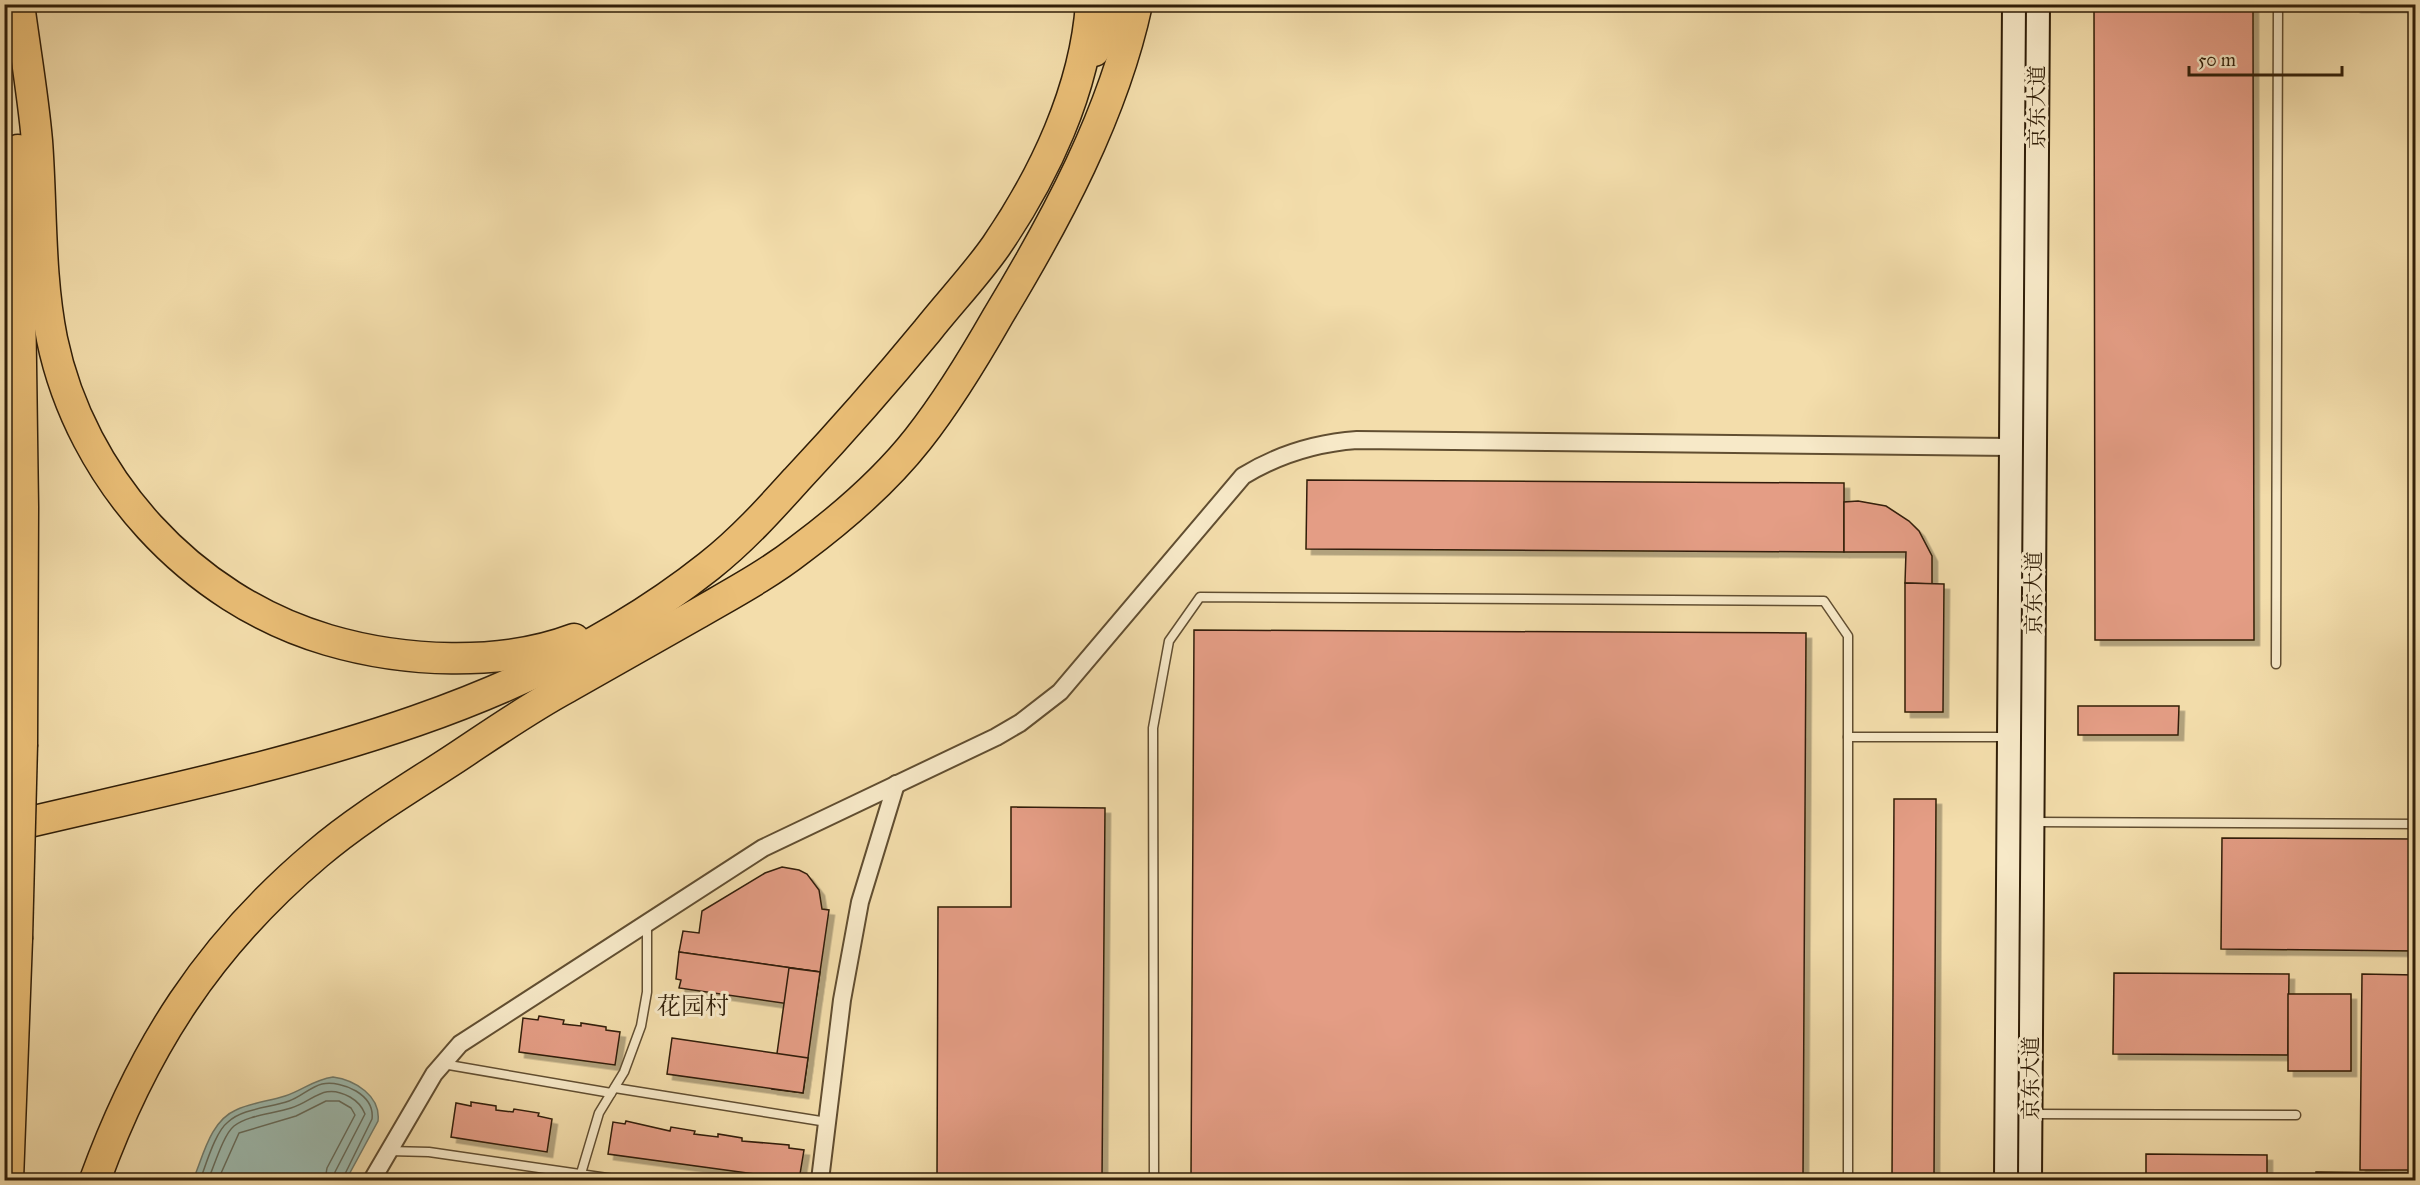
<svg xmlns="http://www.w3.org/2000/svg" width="2420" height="1185" font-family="'IM FELL Great Primer','Noto Serif SC',serif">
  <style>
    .water { fill: #9dbbb0; stroke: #717c6d; stroke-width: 1.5 }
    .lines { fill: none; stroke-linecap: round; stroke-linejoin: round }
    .shore { stroke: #666c5c; stroke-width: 1.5 }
    .building { fill: #e49d85; stroke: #301e08; stroke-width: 1.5; filter: url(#shadow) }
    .service-casing { stroke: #614e31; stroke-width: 11 }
    .minor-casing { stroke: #614e31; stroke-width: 20 }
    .secondary-casing { stroke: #301e08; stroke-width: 26 }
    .motorway-casing { stroke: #301e08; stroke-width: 33 }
    .service { stroke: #f7e9c8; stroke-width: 8 }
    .minor { stroke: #f7e9c8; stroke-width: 16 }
    .secondary { stroke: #f7e9c8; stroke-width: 22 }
    .motorway { stroke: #eabe76; stroke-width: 30 }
    .motorway-bridge-casing { stroke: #301e08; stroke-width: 33; stroke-linecap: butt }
    .motorway-bridge { stroke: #eabe76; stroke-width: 30 }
    .labels { text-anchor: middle; stroke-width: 6; stroke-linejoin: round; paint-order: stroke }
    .street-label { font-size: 21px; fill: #301e08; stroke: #f7e9c8 }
    .quarter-label { font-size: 24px; fill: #301e08; stroke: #f7e9c8 }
  </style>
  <defs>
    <filter id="shadow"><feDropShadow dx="5.5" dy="5.5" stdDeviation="0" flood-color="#0004"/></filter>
  </defs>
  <rect width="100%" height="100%" fill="#f3ddab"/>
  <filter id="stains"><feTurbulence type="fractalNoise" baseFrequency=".00333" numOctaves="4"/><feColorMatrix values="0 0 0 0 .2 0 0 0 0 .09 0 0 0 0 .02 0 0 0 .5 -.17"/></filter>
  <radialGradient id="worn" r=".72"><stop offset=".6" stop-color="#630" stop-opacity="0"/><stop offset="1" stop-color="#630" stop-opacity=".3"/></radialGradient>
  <!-- water -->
  <path class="water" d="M333,1077C355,1080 381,1096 378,1121L346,1180H193C203,1157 210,1121 236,1110C251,1103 269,1101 285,1096C303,1090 313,1080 333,1077Z"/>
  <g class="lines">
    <!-- shore -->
    <g class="shore">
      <path d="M200,1180C206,1165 215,1132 228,1122C243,1108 270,1108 289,1101C301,1097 310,1087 322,1084C343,1080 375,1095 372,1119L342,1180"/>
      <path d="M208,1180C214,1167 223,1135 234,1126C248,1115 273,1114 291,1108C314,1101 323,1082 350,1097C357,1101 362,1106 365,1114L335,1172L334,1180"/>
      <polyline points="218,1180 239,1133 296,1116 326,1101 339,1101 351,1108 355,1115 327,1168 325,1180"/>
    </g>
  </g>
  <!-- building -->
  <g class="building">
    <polygon points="2094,4 2253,4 2254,640 2095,640"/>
    <rect x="2355" y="4" width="61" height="3"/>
    <polygon points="1307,480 1844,483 1844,552 1306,549"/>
    <polygon points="1858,501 1886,506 1909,521 1919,531 1932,556 1932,584 1905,583 1906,552 1844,552 1844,502"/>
    <polygon points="1905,583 1944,584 1943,712 1905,712"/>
    <polygon points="1194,630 1806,633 1803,1180 1191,1179"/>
    <polygon points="2078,706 2179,706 2178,735 2078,735"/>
    <polygon points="1894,799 1936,799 1934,1180 1892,1180"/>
    <polygon points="1011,807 1105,808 1102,1180 937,1180 938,907 1011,907"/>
    <polygon points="2222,838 2416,839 2416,951 2221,949"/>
    <polygon points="782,867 799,870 807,874 819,890 822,909 829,910 820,972 679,952 683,931 699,933 702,911 765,873"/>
    <polygon points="679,952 820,972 816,999 811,998 810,1007 679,988 681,980 676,979"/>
    <polygon points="789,968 820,972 803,1093 772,1089"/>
    <polygon points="2114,973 2289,974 2288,1055 2113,1054"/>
    <polygon points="2362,974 2416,975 2416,1170 2360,1170"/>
    <rect x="2288" y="994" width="63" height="77"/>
    <polygon points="539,1016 564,1020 563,1024 581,1026 581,1023 606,1027 606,1030 620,1032 615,1065 519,1052 523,1018 538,1020"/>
    <polygon points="672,1038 808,1058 803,1093 667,1074"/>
    <polygon points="471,1102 496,1106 496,1110 513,1112 514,1109 539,1113 538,1116 552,1119 547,1152 451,1137 456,1103 471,1106"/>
    <polygon points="626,1121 670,1131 671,1127 695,1131 694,1134 718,1137 718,1134 742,1138 742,1141 789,1145 789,1148 804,1150 799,1180 608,1154 613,1122 625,1124"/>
    <polygon points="2146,1154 2267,1155 2267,1180 2146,1180"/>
    <polygon points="2316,1172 2416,1173 2416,1180 2316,1180"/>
  </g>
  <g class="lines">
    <defs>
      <g id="service">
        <polyline points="2276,664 2278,4"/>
        <polyline points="1848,737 2007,737"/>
        <polyline points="2035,822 2416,824"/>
        <polyline points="443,1064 611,1093"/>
        <polyline points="615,1088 827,1122"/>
        <polyline points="2033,1114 2296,1115"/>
        <polyline points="389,1151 429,1152 621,1180"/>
        <polyline points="579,1180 599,1113 624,1072 641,1026 647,992 647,922"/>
        <polyline points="1154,1180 1153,728 1169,641 1200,597 1824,601 1848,636 1848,1180"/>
      </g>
      <g id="minor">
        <path d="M372,1180L434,1074L460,1044L763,848L996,737L1020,723L1060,692L1243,476C1279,454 1315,443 1357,440L2011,447"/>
        <polyline points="820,1180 842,1000 860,902 896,784"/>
      </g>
      <g id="secondary">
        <polyline points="2006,1180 2014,4"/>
        <polyline points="2030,1180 2038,4"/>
      </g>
      <g id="motorway">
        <path d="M19,4C25,50 33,95 37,141C42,207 39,274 52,339C81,479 191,600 328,640C403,662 500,667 574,639"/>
        <polyline points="1094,51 1111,15 1114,4"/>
        <polyline points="18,150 23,507 22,744"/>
        <path d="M4,828C248,770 508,726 709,566C742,540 769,510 797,479C842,431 885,382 927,331C949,303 975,276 996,246C1044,176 1085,90 1091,4"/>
        <polyline points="8,1180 17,939"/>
        <path d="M95,1180C143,1048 208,946 317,854C358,819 405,791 451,761C489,736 527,709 568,687C610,663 653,639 695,615C731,594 767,575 799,550C842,518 885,481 918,439C948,401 974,358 998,316C1056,220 1113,115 1137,4"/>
      </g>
    </defs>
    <!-- service casing -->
    <use href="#service" class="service-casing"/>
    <!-- minor casing -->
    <use href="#minor" class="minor-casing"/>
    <!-- secondary casing -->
    <use href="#secondary" class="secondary-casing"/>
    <!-- motorway casing -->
    <use href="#motorway" class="motorway-casing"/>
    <!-- service -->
    <use href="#service" class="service"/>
    <!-- minor -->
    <use href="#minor" class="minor"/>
    <!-- secondary -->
    <use href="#secondary" class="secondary"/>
    <!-- motorway -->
    <use href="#motorway" class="motorway"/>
    <defs>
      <polyline id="motorway-bridge" points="17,939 22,744"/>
    </defs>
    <!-- motorway-bridge casing -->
    <use href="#motorway-bridge" class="motorway-bridge-casing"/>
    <!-- motorway-bridge -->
    <use href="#motorway-bridge" class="motorway-bridge"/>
  </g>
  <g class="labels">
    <!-- street labels -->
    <g class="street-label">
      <text transform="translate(2037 107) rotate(-90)" y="7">京东大道</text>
      <text transform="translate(2034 593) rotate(-90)" y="7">京东大道</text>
      <text transform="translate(2031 1078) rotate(-90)" y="7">京东大道</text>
    </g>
    <!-- quarter labels -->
    <g class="quarter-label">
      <text x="693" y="1014">花园村</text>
    </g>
  </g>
  <!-- margin -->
  <rect width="2420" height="1185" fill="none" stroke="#f3ddab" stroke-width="24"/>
  <rect x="6" y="6" width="2408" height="1173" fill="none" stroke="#301e08" stroke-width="3"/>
  <rect x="12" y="12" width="2396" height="1161" fill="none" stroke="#301e08" stroke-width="1.5"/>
  <!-- scale -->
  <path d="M2189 66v9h153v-9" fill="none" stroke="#301e08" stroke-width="3"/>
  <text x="2198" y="66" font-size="18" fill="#301e08" stroke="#f7e9c8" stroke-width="4.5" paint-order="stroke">50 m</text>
  <rect width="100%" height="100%" filter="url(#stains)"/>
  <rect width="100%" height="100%" fill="url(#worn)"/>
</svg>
